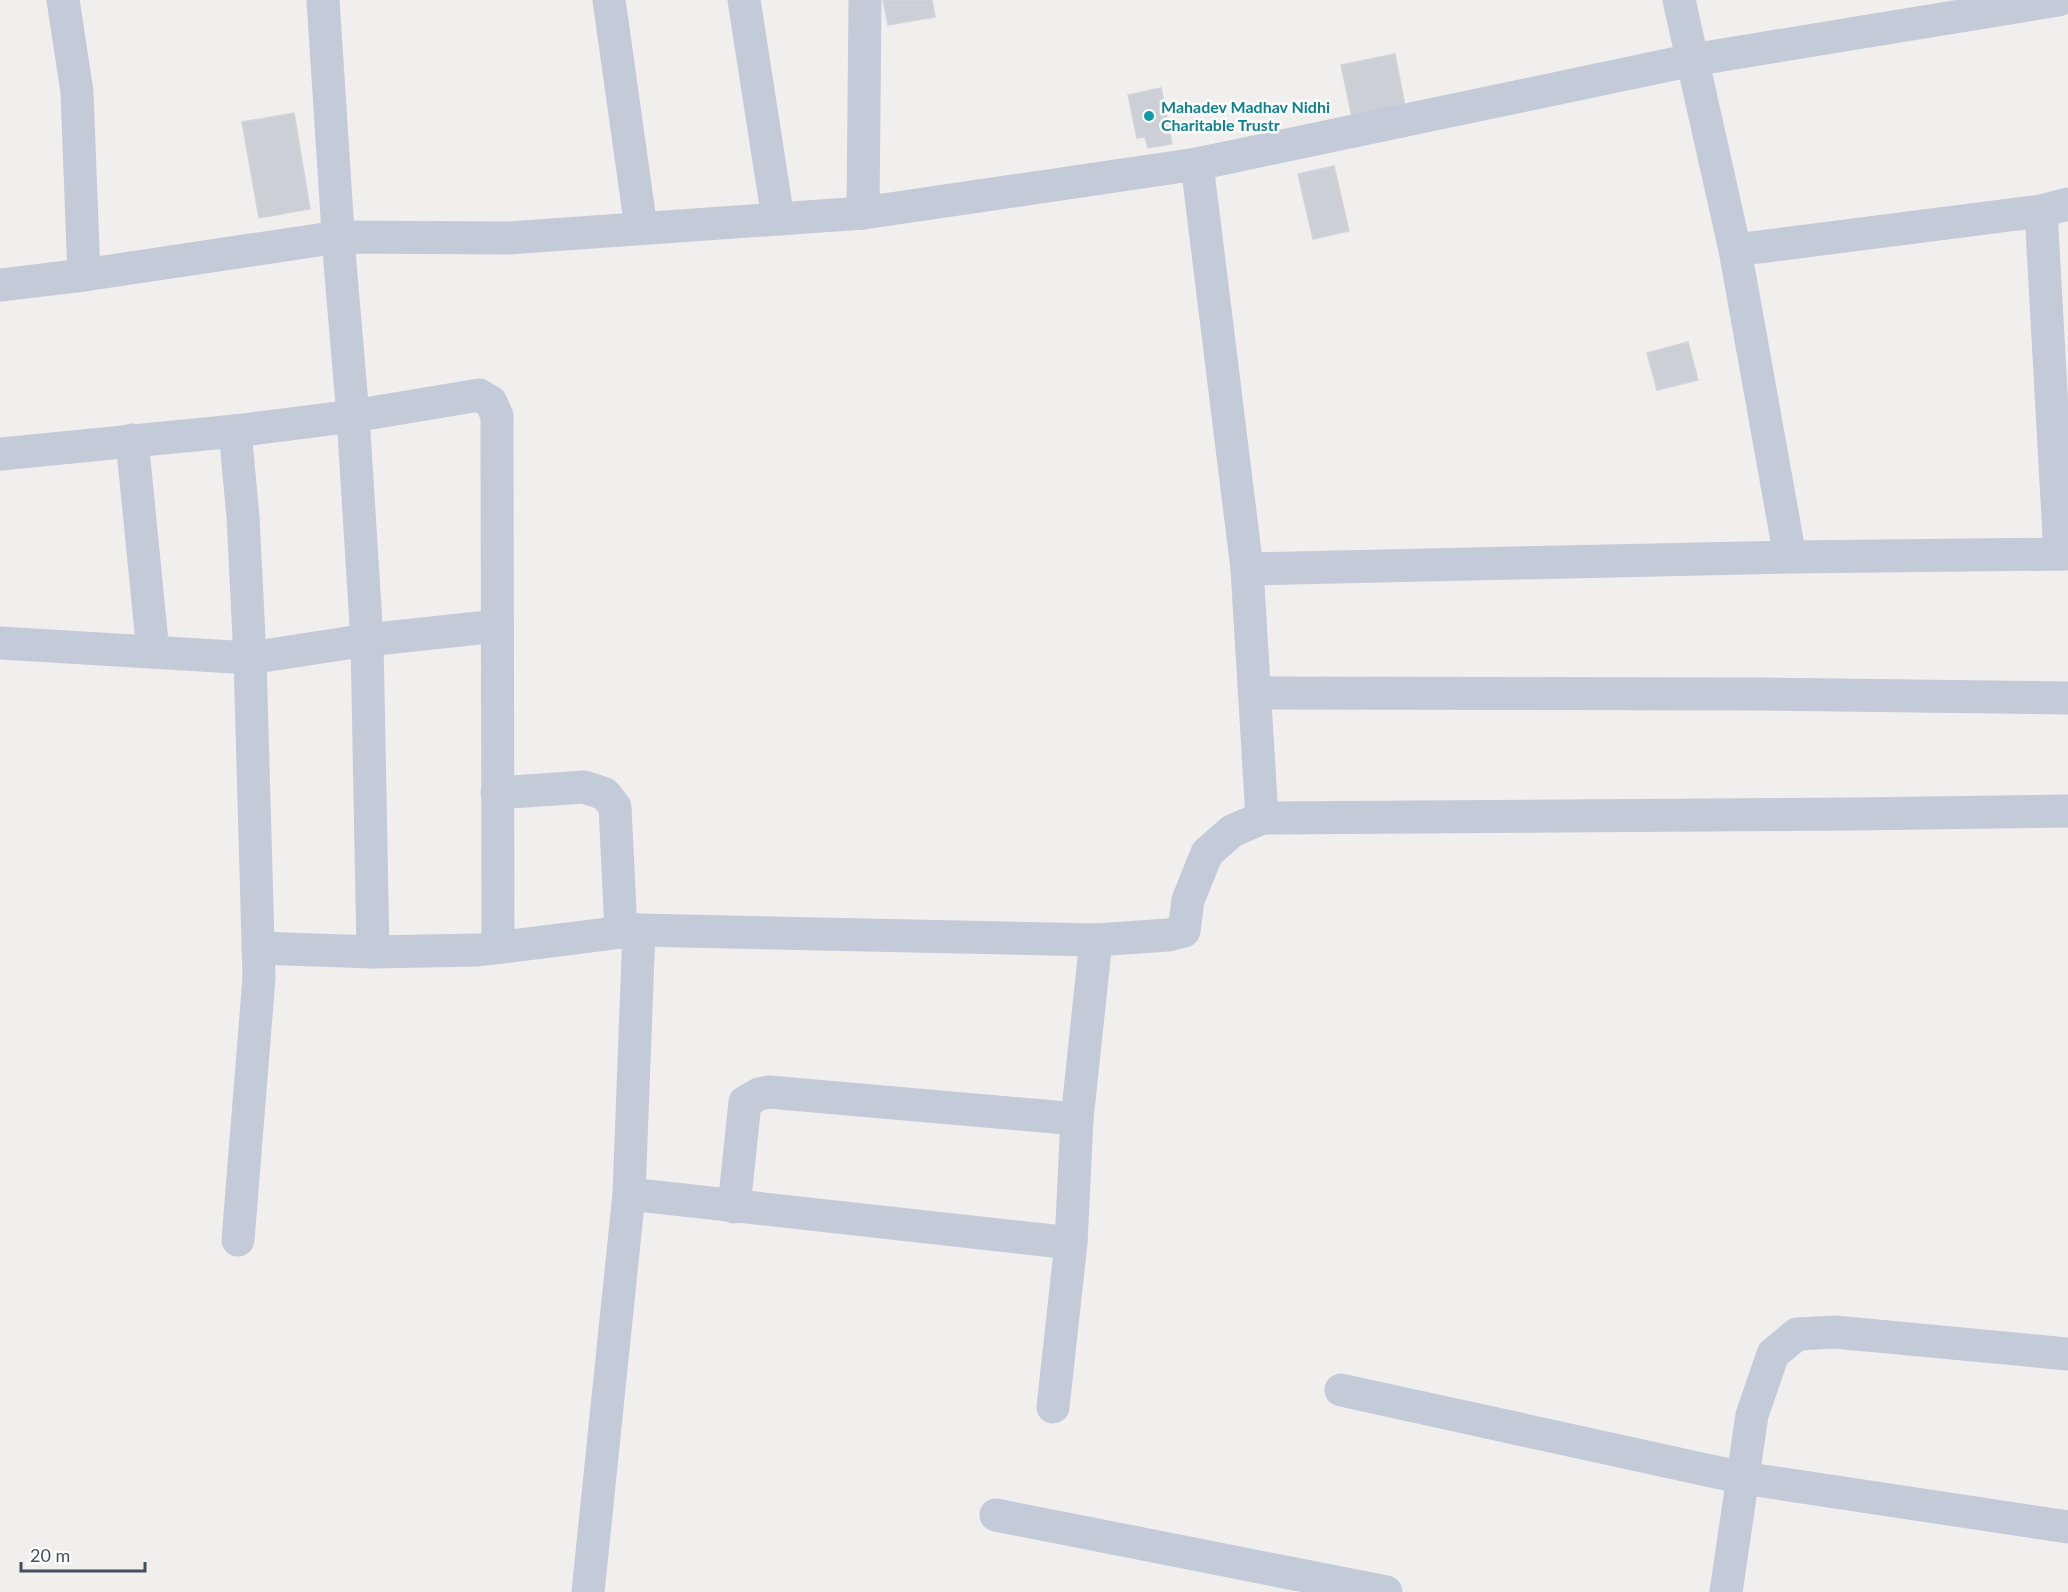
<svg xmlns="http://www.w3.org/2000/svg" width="2068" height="1592" font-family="Lato,sans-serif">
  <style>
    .building { fill: #cdcfd7; stroke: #d2d3db; stroke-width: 1.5 }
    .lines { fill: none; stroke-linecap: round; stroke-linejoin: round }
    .minor { stroke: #c3cad8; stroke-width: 33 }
    .culture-dot { fill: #0f9aa8; stroke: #fff; stroke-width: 2 }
    .labels { text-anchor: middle; stroke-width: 5; stroke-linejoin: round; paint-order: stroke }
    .culture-label { font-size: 16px; font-weight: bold; fill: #0d838f; stroke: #fff; text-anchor: start }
  </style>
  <rect width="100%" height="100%" fill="#f1efee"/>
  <!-- building -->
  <g class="building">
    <polygon points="883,0 932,0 935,17 888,25"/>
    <polygon points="1395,54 1406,111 1353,122 1341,65"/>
    <polygon points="1161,88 1172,144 1148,148 1145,137 1137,138 1128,95"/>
    <polygon points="294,113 310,209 259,218 242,122"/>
    <polygon points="1334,166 1349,231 1313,239 1298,174"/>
    <polygon points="1688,342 1698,380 1657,390 1647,353"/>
  </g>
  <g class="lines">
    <!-- minor -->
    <g class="minor">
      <polyline points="63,0 77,92 84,275"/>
      <polyline points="323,0 340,263 353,416 367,640 373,952"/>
      <polyline points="609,0 641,228"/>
      <polyline points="744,0 778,219"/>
      <polyline points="1679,0 1735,250 1790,557"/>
      <polyline points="2041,211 2060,554"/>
      <polyline points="863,213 865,0"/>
      <polyline points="1735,250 2041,211 2068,204"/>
      <polyline points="0,285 84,275 338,237 508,238 863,213 1197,164 1692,60 2058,0"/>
      <polyline points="235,431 243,517 250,658 259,978 238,1240"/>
      <polyline points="132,440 153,652"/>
      <polyline points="0,454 235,431 353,416 479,395 491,402 497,416 498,947"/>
      <polyline points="1247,569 1790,557 2068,554"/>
      <polyline points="0,643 250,658 367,640 497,626"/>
      <polyline points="1255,693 1763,694 2068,698"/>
      <polyline points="497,793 584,787 605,794 615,807 621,932"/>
      <polyline points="1262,818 1855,814 2068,811"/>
      <polyline points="258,948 373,952 478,950 639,930 1096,940 1168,935 1184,931 1188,900 1207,853 1232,831 1262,818 1247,569 1197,164"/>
      <polyline points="629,1194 1071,1243"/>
      <polyline points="734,1207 745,1102 759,1094 769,1092 1077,1119"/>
      <polyline points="1341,1390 1743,1478 2068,1527"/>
      <polyline points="1053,1407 1071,1243 1077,1119 1096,940"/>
      <polyline points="996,1515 1386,1592"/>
      <polyline points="588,1592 629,1194 639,930"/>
      <polyline points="1726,1592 1752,1415 1773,1354 1797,1334 1835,1332 2068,1354"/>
    </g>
  </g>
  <!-- markers -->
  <circle class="culture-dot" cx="1149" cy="116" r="6"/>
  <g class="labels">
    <!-- culture labels -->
    <g class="culture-label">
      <text x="1161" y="113">Mahadev Madhav Nidhi<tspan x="1161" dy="18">Charitable Trustr</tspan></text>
    </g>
  </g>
  <!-- scale -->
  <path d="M21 1562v9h124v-9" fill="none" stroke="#444d5e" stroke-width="3"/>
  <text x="30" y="1562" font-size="18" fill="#444d5e" stroke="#ffffff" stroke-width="4.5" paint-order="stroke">20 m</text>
</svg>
